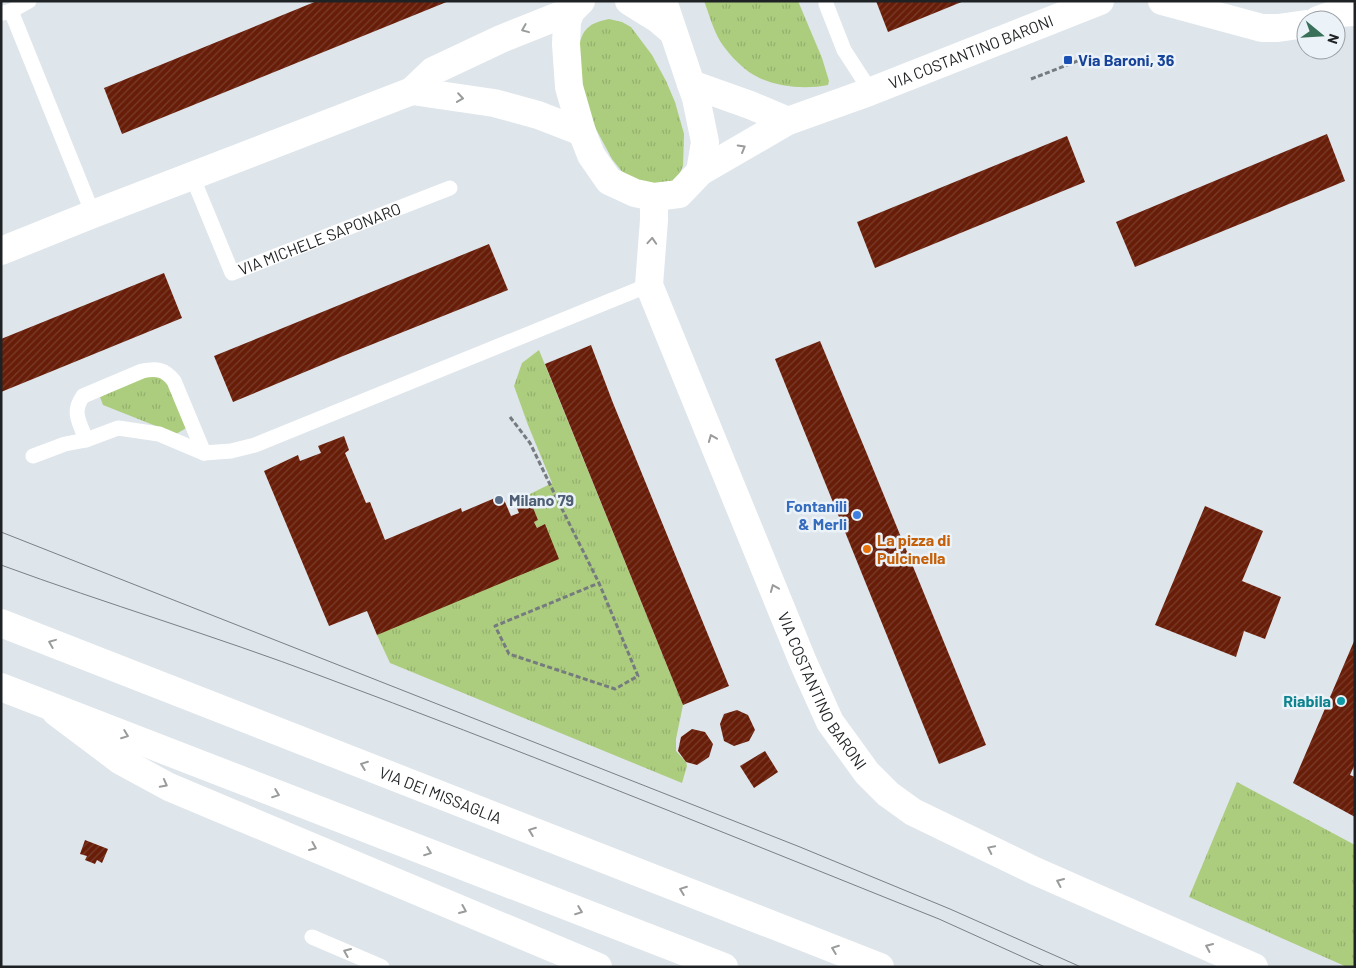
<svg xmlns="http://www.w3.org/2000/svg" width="1356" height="968" font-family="Barlow,sans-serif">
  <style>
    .grass { fill: url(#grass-tufts) }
    .building { fill: url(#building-hatch) }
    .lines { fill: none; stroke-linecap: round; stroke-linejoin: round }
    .path { stroke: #767b7f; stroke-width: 3; stroke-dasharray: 5 2.5; stroke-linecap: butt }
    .service { stroke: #fff; stroke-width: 15 }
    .minor { stroke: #fff; stroke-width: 28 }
    .secondary { stroke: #fff; stroke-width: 28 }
    .tram { stroke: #7b8084; stroke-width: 1 }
    .oneway { stroke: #9a9c9c }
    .transit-dot { fill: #1a4fb4; stroke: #ebf2f8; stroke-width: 2 }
    .service-dot { fill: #5c6f8a; stroke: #ebf2f8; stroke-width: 2 }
    .shop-dot { fill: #3f7fe0; stroke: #ebf2f8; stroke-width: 2 }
    .food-dot { fill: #e8710a; stroke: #ebf2f8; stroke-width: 2 }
    .culture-dot { fill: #0f9aa8; stroke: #ebf2f8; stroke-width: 2 }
    .labels { text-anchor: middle; stroke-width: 5; stroke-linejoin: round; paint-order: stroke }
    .street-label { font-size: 16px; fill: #1f2224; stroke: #ebf2f8 }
    .transit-label { font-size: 16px; font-weight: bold; fill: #164399; stroke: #ebf2f8; text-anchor: start }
    .service-label { font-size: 16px; font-weight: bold; fill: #4e5e75; stroke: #ebf2f8; text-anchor: start }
    .shop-label { font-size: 16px; font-weight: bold; fill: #366cbe; stroke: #ebf2f8; text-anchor: end }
    .food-label { font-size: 16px; font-weight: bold; fill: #c56008; stroke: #ebf2f8; text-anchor: start }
    .culture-label { font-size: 16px; font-weight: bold; fill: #0d838f; stroke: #ebf2f8; text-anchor: end }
  </style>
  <defs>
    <pattern id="grass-tufts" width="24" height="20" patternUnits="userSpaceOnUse" patternTransform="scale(1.25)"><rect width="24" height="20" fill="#accd7e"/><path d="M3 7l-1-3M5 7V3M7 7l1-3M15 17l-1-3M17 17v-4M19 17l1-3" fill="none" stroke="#94b06d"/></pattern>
    <pattern id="building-hatch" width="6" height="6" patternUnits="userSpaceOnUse" patternTransform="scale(1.25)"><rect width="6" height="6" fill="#681d08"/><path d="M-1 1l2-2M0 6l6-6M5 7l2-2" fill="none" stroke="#793d2c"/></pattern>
  </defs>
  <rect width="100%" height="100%" fill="#dee5eb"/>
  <!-- grass -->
  <g class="grass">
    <path d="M704,1H798L822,58L829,81L828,85C803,90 771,87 749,72C738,64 727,52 720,41C713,29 709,14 704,1Z"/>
    <path d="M609,19L622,22L631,27L652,55L666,81L675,102L684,134L683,166L678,177L662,189L628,179L612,159L589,116L582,93L579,46C583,27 591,23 609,19Z"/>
    <polygon points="539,350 683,705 676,739 676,751 686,762 687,766 682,783 390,663 377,635 545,524 537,528 534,522 538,520 528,495 552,483 528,425 514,386 522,363"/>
    <polygon points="147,374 165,378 188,427 176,434 103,405 100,397"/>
    <polygon points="1237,782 1355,845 1355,967 1347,967 1189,897"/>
  </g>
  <!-- building -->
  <g class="building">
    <polygon points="317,1 449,1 122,134 104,88"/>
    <polygon points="876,1 964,1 888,32"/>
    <polygon points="1327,134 1345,181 1135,267 1116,222"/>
    <polygon points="1067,136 1085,182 875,268 857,222"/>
    <polygon points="489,244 508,290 343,356 233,402 214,356"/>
    <polygon points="164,273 182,318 1,392 1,339"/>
    <polygon points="820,341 867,454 986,745 939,764 775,359"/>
    <polygon points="591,345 613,403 729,686 683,705 545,364"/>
    <polygon points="344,436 349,450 345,453 366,503 370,502 385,540 461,508 462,512 502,495 511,516 519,513 514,501 528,495 538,520 534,522 537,528 545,524 559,559 377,635 367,611 329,626 264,471 298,455 300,461 321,453 318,446"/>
    <polygon points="1205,506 1263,531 1242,581 1281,597 1265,639 1244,631 1236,657 1155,625"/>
    <polygon points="1355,639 1355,764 1350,775 1355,777 1355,817 1293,783"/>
    <polygon points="737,710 748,715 755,730 749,741 734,746 724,741 720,724 724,714"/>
    <polygon points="692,729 705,732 713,744 709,757 697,765 686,762 678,751 681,737"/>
    <polygon points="765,751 778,772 754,788 740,766"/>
    <polygon points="85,840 108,849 102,863 97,860 95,864 85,860 87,856 80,854"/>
  </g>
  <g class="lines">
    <!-- path -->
    <g class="path">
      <polyline points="1031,79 1093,55"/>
      <polyline points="510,417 530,443 557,499 599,583 638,676 615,689 509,654 495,626 599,583"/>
    </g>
    <!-- service -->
    <g class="service">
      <polyline points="826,1 826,4 844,50 866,84 869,92"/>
      <polyline points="11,11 93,214"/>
      <polyline points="3,13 11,11 29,1"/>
      <path id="s1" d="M192,176L232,273L450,188"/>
      <path d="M86,440C80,422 71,413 83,396L142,371C156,368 165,369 174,381L204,453"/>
      <polyline points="33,456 65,444 86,440 118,428 159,434 204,453 231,451 255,445 649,285"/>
      <polyline points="312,937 382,967"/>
    </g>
    <!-- minor -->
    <g class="minor">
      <path id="s2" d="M581,1L571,11L567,21L566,44L569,87L582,132L591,155L609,181L635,193L654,197L679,194L700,172L788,121L869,92L1100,1"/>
      <polyline points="629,1 658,19 672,31"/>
      <polyline points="663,1 691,84 750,105 788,121"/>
      <polyline points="1162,1 1262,28 1278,28 1306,24"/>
      <polyline points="1318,20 1338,13 1355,12"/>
      <polyline points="691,84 696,98 705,142 700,172"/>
      <polyline points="412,91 494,103 538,115 582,132"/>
      <path id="s3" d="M654,197V220L649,285L803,662L830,722L867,773L888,794L913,812L1035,871L1254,967"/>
      <polyline points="1,251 93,214 412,91 433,71 501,39 571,11"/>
      <polyline points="56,712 121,761 169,787 598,967"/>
    </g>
    <!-- secondary -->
    <g class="secondary">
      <path id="s4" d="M1,623L880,967"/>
      <polyline points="1,687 724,967"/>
    </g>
    <!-- tram -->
    <g class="tram">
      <polyline points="1,532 800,847 950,909 1081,967"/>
      <path d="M1,565C107,604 215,636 321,676C512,747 700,823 889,899L939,919L1045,967"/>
    </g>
  </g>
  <!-- one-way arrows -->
  <defs><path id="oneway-chevron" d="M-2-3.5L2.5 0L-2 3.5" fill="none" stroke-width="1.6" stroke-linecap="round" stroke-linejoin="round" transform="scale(1.25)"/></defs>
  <g class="oneway">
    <use href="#oneway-chevron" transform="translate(525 29) rotate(158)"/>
    <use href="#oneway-chevron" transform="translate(460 98) rotate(8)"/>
    <use href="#oneway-chevron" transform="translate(742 148) rotate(-30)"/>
    <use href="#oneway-chevron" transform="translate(652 241) rotate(-86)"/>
    <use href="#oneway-chevron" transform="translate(712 438) rotate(-112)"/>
    <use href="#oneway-chevron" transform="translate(774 588) rotate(-112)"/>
    <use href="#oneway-chevron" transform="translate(52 643) rotate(-158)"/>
    <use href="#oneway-chevron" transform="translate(125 735) rotate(21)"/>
    <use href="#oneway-chevron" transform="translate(364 765) rotate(-159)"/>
    <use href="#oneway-chevron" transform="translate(164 784) rotate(28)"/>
    <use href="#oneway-chevron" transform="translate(276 794) rotate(21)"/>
    <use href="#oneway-chevron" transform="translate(532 831) rotate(-159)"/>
    <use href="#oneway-chevron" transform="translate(313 847) rotate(23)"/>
    <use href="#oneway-chevron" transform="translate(991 849) rotate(-154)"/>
    <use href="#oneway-chevron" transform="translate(428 852) rotate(21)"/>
    <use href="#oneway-chevron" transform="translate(1060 882) rotate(-156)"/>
    <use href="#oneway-chevron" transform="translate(683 890) rotate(-159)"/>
    <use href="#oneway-chevron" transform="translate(463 910) rotate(23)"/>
    <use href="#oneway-chevron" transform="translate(579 911) rotate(21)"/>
    <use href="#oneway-chevron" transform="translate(1209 947) rotate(-156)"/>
    <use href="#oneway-chevron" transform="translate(835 949) rotate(-159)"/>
    <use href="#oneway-chevron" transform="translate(347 952) rotate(-157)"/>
  </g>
  <!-- markers -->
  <rect class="transit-dot" x="1063" y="55" width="10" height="10" rx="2.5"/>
  <circle class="service-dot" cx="499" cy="500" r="5"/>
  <circle class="shop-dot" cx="857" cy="515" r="5"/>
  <circle class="food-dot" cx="867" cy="549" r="5"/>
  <circle class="culture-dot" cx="1341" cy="701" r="5"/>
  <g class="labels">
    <!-- street labels -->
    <g class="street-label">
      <text dy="6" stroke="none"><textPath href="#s2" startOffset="595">VIA COSTANTINO BARONI</textPath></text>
      <text dy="6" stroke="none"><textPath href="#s1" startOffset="199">VIA MICHELE SAPONARO</textPath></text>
      <text dy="6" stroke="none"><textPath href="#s3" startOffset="530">VIA COSTANTINO BARONI</textPath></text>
      <text dy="6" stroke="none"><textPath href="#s4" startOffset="472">VIA DEI MISSAGLIA</textPath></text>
    </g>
    <!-- transit labels -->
    <g class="transit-label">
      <text x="1078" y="66">Via Baroni, 36</text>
    </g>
    <!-- service labels -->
    <g class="service-label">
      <text x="509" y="506">Milano 79</text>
    </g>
    <!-- shop labels -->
    <g class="shop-label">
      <text x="847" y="512">Fontanili<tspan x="847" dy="18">&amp; Merli</tspan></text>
    </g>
    <!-- food labels -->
    <g class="food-label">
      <text x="877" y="546">La pizza di<tspan x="877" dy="18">Pulcinella</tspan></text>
    </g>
    <!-- culture labels -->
    <g class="culture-label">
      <text x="1331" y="707">Riabila</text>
    </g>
  </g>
  <!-- border -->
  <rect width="1356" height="968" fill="none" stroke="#1f2224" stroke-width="5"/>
  <!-- north arrow -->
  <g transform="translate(1321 35) rotate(108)"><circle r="24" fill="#ebf2f8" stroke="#999fa3"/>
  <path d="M0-4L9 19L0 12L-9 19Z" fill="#387059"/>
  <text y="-8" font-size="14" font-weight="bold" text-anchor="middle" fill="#1f2224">N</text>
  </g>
</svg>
